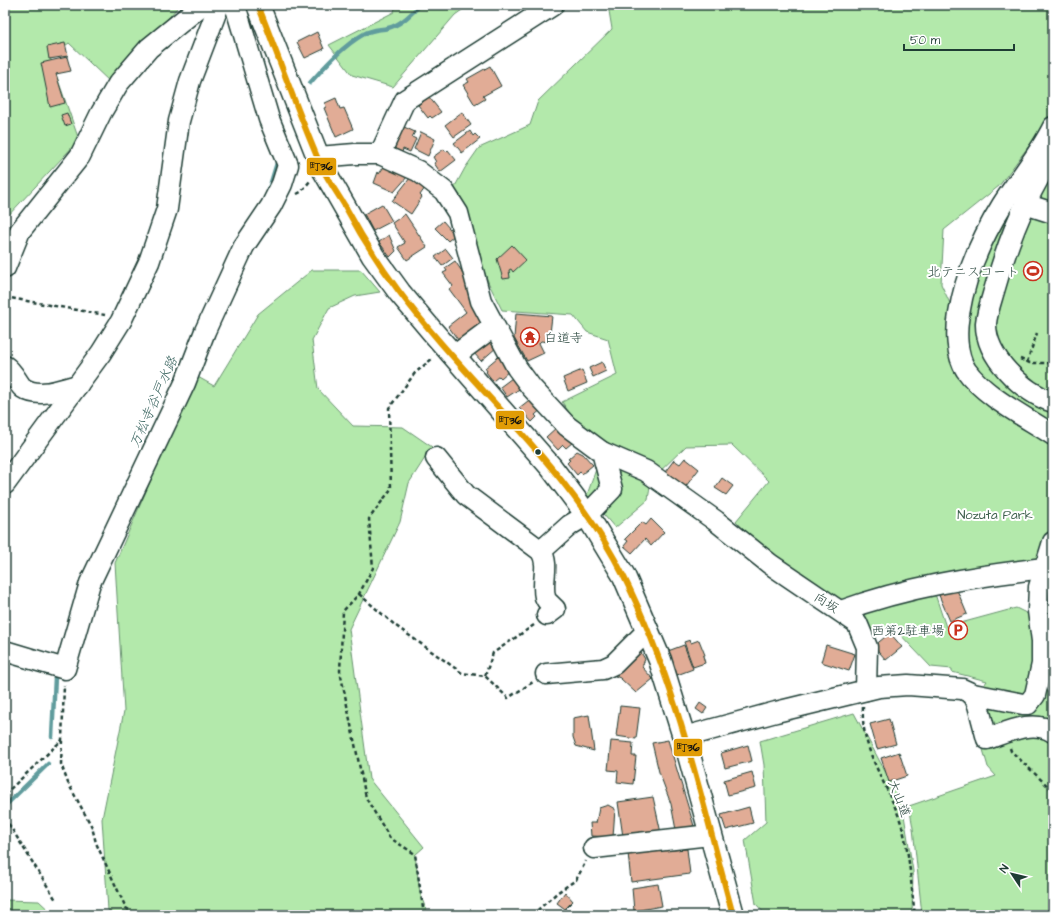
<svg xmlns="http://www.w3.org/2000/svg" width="1058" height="920" font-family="'Architects Daughter','Klee One',sans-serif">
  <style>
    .green { fill: #b3e9ab; stroke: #699370 }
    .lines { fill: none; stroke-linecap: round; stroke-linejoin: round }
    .stream { stroke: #609c9d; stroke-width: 4.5 }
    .building { fill: #e1ac96; stroke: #1f3d34 }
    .minor-casing { stroke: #1f3d34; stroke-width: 23 }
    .major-casing { stroke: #1f3d34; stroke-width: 25 }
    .path { stroke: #1f3d34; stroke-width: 2.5; stroke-dasharray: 4 3; stroke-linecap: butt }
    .minor { stroke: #fff; stroke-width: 20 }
    .major { stroke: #fff; stroke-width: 22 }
    .bus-1-casing { stroke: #fff; stroke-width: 9 }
    .bus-1 { stroke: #e19c05; stroke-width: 6 }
    .bus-dot { fill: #1f3d34; stroke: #fff; stroke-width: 1.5 }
    .labels { text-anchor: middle; stroke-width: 4; stroke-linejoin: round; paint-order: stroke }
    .poi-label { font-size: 13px; fill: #1f3d34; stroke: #fff; text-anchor: end }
    .park-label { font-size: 13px; fill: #3d5f4c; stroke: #fff }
    .street-label { font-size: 13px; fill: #1f3d34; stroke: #fff }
    .water-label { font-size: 14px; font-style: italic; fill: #3a6560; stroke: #fff }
    .line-badge { stroke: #fff; stroke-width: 1.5 }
    .pale-badge-label { font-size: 11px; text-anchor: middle; font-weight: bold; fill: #111 }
  </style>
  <rect width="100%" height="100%" fill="#fff"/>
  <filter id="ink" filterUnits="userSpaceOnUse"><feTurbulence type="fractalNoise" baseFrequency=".025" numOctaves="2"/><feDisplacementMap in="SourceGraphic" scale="8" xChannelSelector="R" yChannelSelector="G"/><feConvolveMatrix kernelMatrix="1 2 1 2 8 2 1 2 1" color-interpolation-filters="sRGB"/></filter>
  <g filter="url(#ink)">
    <!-- green -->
    <g class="green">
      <polygon points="5,5 175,5 177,8 112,84 69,43 50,57 79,140 5,219"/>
      <polygon points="396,5 469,5 455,15 393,87 352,75 329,45 394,12"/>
      <polygon points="608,5 1053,5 1053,112 1051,116 999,186 944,230 941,284 961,327 977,265 1053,139 1053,556 1039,557 1033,563 832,613 757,544 736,521 769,481 732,445 686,446 651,480 648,500 615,528 587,495 600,458 562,402 617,375 608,339 587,332 573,315 502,310 489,284 453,190 465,168 479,148 530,125 538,101 612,29"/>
      <polygon points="312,270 361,270 380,292 355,296 329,308 312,340 318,389 353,426 403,427 432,447 409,483 400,522 349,629 369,779 424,847 415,855 420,893 428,915 116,915 108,910 102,819 124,711 115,563 196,376 214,386 258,314"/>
      <polygon points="1053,562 1053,915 922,915 913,828 909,806 996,776 988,767 970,704 987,681 952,672 952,669 931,667 894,628 867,633 858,618 874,602 933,588 946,627 1016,608 1034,617 1044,611"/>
      <polygon points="854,713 902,803 913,871 912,915 766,915 756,904 745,840 766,822 764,765 760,741"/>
      <polygon points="5,900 39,901 54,915 5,915"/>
    </g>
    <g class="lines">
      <!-- stream -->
      <g class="stream">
        <path d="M310,83C325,66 344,45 364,34C373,29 380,30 388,28C401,25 411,14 420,5"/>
        <polyline points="269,189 277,163"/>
        <polyline points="52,737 55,677"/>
        <polyline points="7,804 48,764"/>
      </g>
    </g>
    <!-- building -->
    <g class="building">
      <polygon points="317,32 324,49 305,58 297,42"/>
      <polygon points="65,43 68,56 49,59 47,47"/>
      <polygon points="67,57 71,71 56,74 65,103 50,107 41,63"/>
      <polygon points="490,66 501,86 483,96 485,99 475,105 463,85 469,82 467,79"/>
      <polygon points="429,97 441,112 432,118 430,116 428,118 418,105"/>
      <polygon points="336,98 340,109 344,108 353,129 336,137 324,108 326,107 325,103"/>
      <polygon points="462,112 471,125 454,137 445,125"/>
      <polygon points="67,113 71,124 65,126 61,115"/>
      <polygon points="404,127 415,132 412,137 416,139 410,152 403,149 402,152 391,147 398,132 401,133"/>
      <polygon points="470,131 473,136 475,134 480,139 462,153 454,143"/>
      <polygon points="421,132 435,139 428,156 414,149"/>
      <polygon points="444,149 446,152 448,150 456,160 440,172 434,163 436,162 433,157"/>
      <polygon points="387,162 408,176 394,192 374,183 378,172 379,174"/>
      <polygon points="410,178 425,188 420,195 422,197 411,214 392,201"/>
      <polygon points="382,204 392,221 373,231 364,214"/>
      <polygon points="405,214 427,247 407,260 398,247 405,243 392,223"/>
      <polygon points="443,221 455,235 448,241 435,228"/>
      <polygon points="389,235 396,251 390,257 379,242"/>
      <polygon points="512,245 526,260 513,272 511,269 509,270 510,278 503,279 497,259"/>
      <polygon points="446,249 453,258 442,266 435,257"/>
      <polygon points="455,261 463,273 484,326 461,344 448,326 466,312 449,289 453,286 443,273 447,271 445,268"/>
      <polygon points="516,313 552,316 549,342 541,341 539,343 544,353 527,361 514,338"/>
      <polygon points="488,338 497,347 481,361 473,352"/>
      <polygon points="498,357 510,370 501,378 499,376 493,381 486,372 487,371 485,368"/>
      <polygon points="602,362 606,371 593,377 589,368"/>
      <polygon points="582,370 587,383 568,391 563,378"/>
      <polygon points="516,375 524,386 507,397 500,387"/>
      <polygon points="533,397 543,408 535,415 537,417 532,422 519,408"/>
      <polygon points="558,426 573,442 566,448 563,445 558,450 546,437"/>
      <polygon points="577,451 583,454 593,465 582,474 580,472 577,475 567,463 570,460 568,459"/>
      <polygon points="685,458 699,469 683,490 665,472 674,460 680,464"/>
      <polygon points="722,478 733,486 726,495 715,488"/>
      <polygon points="651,519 664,532 651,546 645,539 632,553 624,546 628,541 625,539 642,522 646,525"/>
      <polygon points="955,585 967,614 950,621 938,593"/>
      <polygon points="890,633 902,647 886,660 874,646"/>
      <polygon points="690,640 691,643 699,640 705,655 703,656 705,663 693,667 684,642"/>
      <polygon points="684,645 693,669 677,675 668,651"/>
      <polygon points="826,645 855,654 849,671 821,662"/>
      <polygon points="640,651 645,659 642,667 653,679 636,693 620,678 615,676"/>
      <polygon points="700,703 707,708 703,714 696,709"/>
      <polygon points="620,706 640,708 636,739 616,736"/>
      <polygon points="589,715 594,751 576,746 573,737 573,718"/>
      <polygon points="889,719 896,744 877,749 870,724"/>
      <polygon points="668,740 694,826 676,830 671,804 659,772 652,743"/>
      <polygon points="611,741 633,743 632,756 636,756 633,784 617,782 618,771 608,770"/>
      <polygon points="748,745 752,761 725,768 721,753"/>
      <polygon points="899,752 907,776 889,782 881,758"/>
      <polygon points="752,772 756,788 728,795 724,780"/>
      <polygon points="653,797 661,833 623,837 618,802"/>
      <polygon points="608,805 615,809 613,837 591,836 590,823 596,823 599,808"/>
      <polygon points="749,807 753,823 726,830 721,815"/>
      <polygon points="687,849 690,874 631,882 628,853"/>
      <polygon points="658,884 662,906 634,911 632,888"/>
      <polygon points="565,892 573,901 565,909 557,903"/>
    </g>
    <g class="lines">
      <defs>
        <g id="minor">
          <path d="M1053,127C1038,157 1019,178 1002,205C981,239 965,275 959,314C956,331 956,355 966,370C985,397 1026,417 1053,435"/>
          <polyline points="380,154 405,100 553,5"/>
          <path d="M1053,155C1025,196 1007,244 994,291C991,301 987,313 986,323C985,356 1023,393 1053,402"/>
          <polyline points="318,157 355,154 380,154 418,171 444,191 458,213 481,301 517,368 531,387 567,426 602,452 646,471 716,521 770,564 857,623 867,647 866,690"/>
          <polyline points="1025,204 1053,213"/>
          <polyline points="5,268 20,231 80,156 101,113 118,84 149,48 202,5"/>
          <polyline points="454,356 493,327"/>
          <path d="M5,366C14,372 18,384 23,388C39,399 61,389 78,385"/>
          <path d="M436,458L466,495L541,551C550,566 541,580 545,597C546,601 552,606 555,609L547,615"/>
          <polyline points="5,484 101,353 121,321 149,262 167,209 179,121 190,81 219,5"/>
          <polyline points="541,551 570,525 587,515 612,489 602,452"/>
          <path d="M841,611C906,587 975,576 1044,568"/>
          <polyline points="5,651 65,669 90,583 185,383 205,331 244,246 271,206 282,184 288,165 269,119 235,5"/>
          <polyline points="546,674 603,669 614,664 648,630"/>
          <path d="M973,694L978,705L987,739C1008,732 1033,719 1053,732"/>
          <polyline points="684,737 776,712 879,687 908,685 962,689 973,694 1023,704 1028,704 1035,695 1042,664 1042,641 1038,611 1039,587 1053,542"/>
          <polyline points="594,848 710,835"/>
        </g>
        <polyline id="major" points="258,5 322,167 373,256 400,293 432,331 551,467 587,515 624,576 660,660 684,737 733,915"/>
      </defs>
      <!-- minor casing -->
      <use href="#minor" class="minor-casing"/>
      <!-- major casing -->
      <use href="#major" class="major-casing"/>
      <!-- path -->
      <g class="path">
        <polyline points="297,194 301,192 310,181"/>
        <polyline points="5,297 105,315"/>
        <polyline points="1020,359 1030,363 1053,363"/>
        <polyline points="1027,362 1037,333"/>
        <polyline points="359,594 396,626 462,673 485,676 508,698 533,682"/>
        <polyline points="485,676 493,653 534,625"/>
        <path d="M863,707C860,754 892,788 903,830C910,857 911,887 915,915"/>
        <polyline points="62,740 61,764 68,783 92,827 96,843 126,908 137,915"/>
        <polyline points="1010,748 1011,751 1053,791"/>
        <polyline points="5,794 62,740 64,685"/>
        <polyline points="5,818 56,900"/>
        <polyline points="424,915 415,854 390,838 366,798 340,671 343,611 359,594 373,568 369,519 391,489 389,408 415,373 433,358"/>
        <polyline points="532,915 558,892 576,880 586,861"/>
      </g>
      <!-- minor -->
      <use href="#minor" class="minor"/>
      <!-- major -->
      <use href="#major" class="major"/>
      <defs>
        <path id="bus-1" d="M258,5C279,58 298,113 321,166C328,180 337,193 345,206C361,236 378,263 398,290C470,387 570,467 624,577C677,683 702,802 733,915"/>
      </defs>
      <!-- bus-1 casing -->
      <use href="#bus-1" class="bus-1-casing"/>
      <!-- bus-1 -->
      <use href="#bus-1" class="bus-1"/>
    </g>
  </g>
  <!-- icons -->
  <defs>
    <symbol id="stadium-ring" viewBox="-11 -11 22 22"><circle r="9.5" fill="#fff" stroke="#c8321e" stroke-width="1.5"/><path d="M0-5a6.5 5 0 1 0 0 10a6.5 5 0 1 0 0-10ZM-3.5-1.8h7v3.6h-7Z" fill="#c8321e"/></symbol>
    <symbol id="temple-ring" viewBox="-11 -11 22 22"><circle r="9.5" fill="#fff" stroke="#c8321e" stroke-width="1.5"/><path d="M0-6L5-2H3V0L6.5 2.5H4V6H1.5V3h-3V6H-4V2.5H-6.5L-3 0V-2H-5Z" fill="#c8321e"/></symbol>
    <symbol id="parking-ring" viewBox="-11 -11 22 22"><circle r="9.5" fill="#fff" stroke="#c8321e" stroke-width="1.5"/><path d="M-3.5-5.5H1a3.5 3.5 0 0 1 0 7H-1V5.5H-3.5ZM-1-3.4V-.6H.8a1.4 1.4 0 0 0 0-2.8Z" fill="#c8321e"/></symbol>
  </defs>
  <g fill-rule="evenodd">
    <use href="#stadium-ring" x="1022" y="260" width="22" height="22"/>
    <use href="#temple-ring" x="519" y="326" width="22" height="22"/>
    <use href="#parking-ring" x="947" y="619" width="22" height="22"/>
  </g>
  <!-- markers -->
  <circle class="bus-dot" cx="538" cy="452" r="3.5"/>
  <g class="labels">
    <!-- poi labels -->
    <g class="poi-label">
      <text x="1019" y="276">北テニスコート</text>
      <text x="544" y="342" text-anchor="start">白道寺</text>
      <text x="944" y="635">西第2駐車場</text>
    </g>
    <!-- park labels -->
    <g class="park-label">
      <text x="995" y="519">Nozuta Park</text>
    </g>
    <!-- street labels -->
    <g class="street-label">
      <text transform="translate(827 602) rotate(32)" y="5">向坂</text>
      <text transform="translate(900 798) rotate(68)" y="5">大山道</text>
    </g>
    <!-- water labels -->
    <g class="water-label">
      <text transform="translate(153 402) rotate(-66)" y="5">万松寺谷戸水路</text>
    </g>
  </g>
  <g class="line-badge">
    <rect x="306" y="157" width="31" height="19" rx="4" fill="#e19c05"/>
    <rect x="495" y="410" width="30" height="20" rx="4" fill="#e19c05"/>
    <rect x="673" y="738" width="30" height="19" rx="4" fill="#e19c05"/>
  </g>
  <g class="pale-badge-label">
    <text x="321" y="170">町36</text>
    <text x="510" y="424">町36</text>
    <text x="688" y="751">町36</text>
  </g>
  <!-- margin -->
  <rect width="1058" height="920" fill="none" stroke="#fff" stroke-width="20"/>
  <rect x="10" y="10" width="1038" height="900" fill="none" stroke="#1f3d34" stroke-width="1.5" filter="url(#ink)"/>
  <!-- north arrow -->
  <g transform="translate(1012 874) rotate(305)" stroke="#ffffff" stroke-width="3" paint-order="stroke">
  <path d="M0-3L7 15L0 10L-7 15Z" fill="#1f3d34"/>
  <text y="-6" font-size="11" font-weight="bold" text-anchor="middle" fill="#1f3d34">N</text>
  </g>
  <!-- scale -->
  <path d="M904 44v6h110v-6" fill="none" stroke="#1f3d34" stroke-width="2"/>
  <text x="910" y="44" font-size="12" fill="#1f3d34" stroke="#ffffff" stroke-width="3" paint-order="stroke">50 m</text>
</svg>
